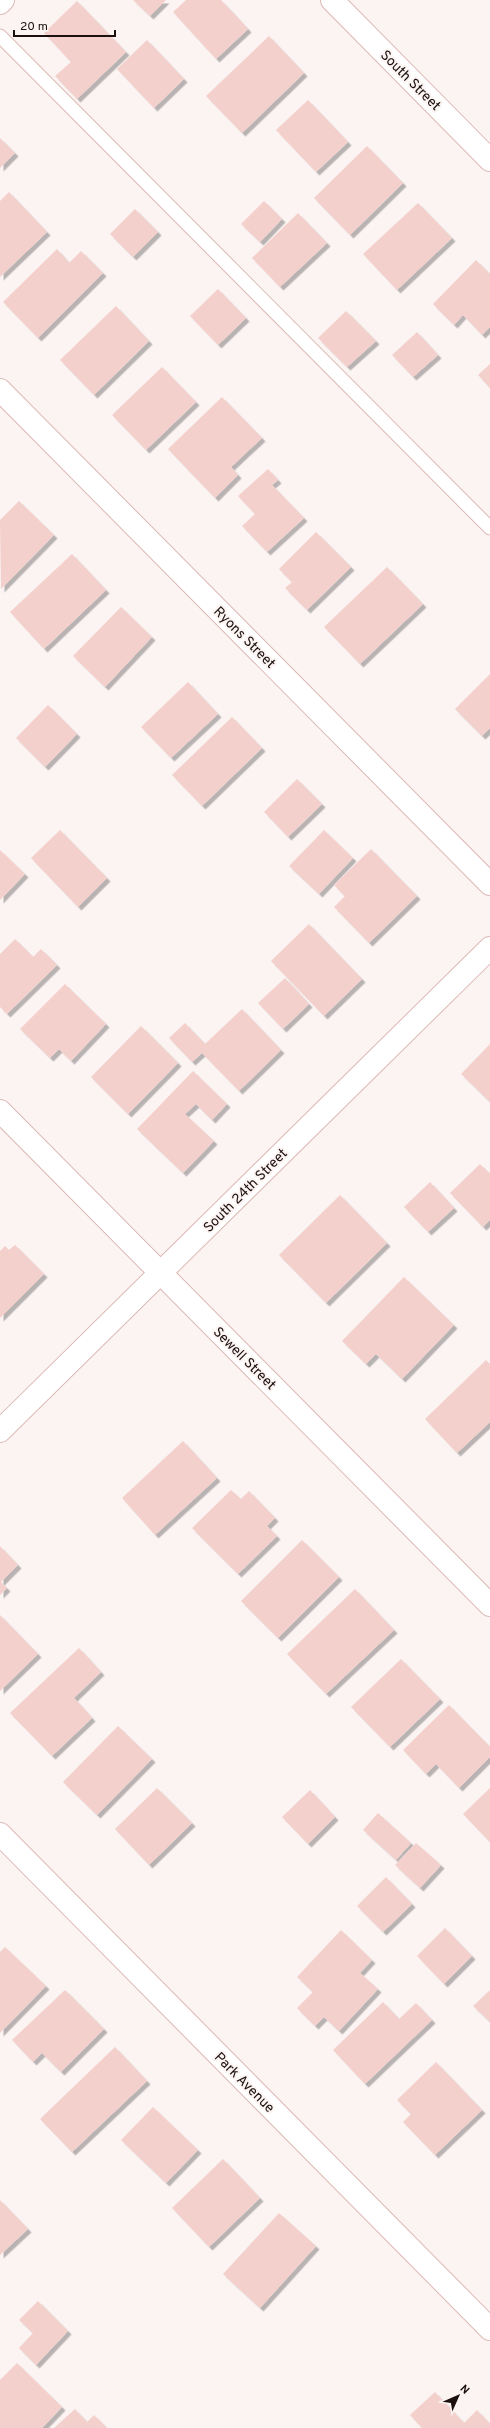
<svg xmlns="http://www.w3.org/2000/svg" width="490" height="2428" font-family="Overpass,sans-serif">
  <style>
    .building { fill: #f4d0cc; filter: url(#shadow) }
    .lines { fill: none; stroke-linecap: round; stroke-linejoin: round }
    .service-casing { stroke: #dcb9b5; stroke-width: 15 }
    .minor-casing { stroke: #dcb9b5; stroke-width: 24 }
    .secondary-casing { stroke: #dcb9b5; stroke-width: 24 }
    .service { stroke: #fff; stroke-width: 13 }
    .minor { stroke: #fff; stroke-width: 22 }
    .secondary { stroke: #fff; stroke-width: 22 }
    .labels { text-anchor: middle; stroke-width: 4; stroke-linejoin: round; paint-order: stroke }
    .street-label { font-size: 14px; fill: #1c100f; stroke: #fbf4f3 }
  </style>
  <defs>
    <filter id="shadow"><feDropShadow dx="3.5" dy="3.5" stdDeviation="0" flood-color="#0004"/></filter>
  </defs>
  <rect width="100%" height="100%" fill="#fbf4f3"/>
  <!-- building -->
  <g class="building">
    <polygon points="133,0 166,0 150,16"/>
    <polygon points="186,0 221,0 248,29 216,59 173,12"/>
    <polygon points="77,1 126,52 77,99 55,76 71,62 44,33"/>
    <polygon points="269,36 304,73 242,133 206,96"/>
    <polygon points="147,40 184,79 154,108 117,69"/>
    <polygon points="308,100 348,142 316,172 276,130"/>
    <polygon points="0,138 15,153 0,168"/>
    <polygon points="367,146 403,183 350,235 314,198"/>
    <polygon points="9,192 47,232 0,277 0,201"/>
    <polygon points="264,201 282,219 260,242 241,224"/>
    <polygon points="418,203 452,238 397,290 363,254"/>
    <polygon points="135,209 158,232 133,257 110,234"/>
    <polygon points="298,213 327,243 280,287 252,258"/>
    <polygon points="57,249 69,263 81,251 103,273 38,338 3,302"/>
    <polygon points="476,260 490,274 490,327 482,335 463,315 454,325 433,304"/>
    <polygon points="218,289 246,318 218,345 190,316"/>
    <polygon points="116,306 149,341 94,395 60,360"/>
    <polygon points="346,311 376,341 347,367 318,338"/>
    <polygon points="417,332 438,355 413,377 392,355"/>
    <polygon points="490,364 490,388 478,375"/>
    <polygon points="162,367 196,402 146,450 112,415"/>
    <polygon points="222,397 262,438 231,467 238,475 215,498 168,449"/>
    <polygon points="268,469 278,480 272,485 304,518 267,552 242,526 255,514 238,496"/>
    <polygon points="19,501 54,535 1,589 0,520"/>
    <polygon points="316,532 351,567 307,610 285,588 292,582 279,569"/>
    <polygon points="72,554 106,590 44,649 10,612"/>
    <polygon points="387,567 423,604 360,664 324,627"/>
    <polygon points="121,607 152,637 105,687 73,656"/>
    <polygon points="490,674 490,728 482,736 455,709"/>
    <polygon points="188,682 218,714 171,758 141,727"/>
    <polygon points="48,705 77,734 45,767 16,738"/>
    <polygon points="232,717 262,748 202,806 172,775"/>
    <polygon points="297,779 322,804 288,837 264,812"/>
    <polygon points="60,830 107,878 78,907 31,858"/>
    <polygon points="324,830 353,858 319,894 289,866"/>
    <polygon points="371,849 417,896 369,943 334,907 345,896 334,885"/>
    <polygon points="0,850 25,874 0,900"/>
    <polygon points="309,924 362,979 324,1016 271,961"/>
    <polygon points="15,939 33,957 41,949 57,965 7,1014 0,1007 0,954"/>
    <polygon points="285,978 309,1004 283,1029 258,1003"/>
    <polygon points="65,984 106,1024 71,1061 59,1049 50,1058 20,1029"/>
    <polygon points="242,1009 281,1050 239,1091 202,1053 192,1062 169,1038 185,1023 205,1044"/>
    <polygon points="141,1026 178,1063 128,1114 91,1077"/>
    <polygon points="490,1044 490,1102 461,1074"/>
    <polygon points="193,1071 227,1104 212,1120 196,1104 185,1114 214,1141 183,1173 137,1129"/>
    <polygon points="480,1164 490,1174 490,1220 483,1227 450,1193"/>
    <polygon points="430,1182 454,1208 428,1232 404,1207"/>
    <polygon points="340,1195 387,1243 326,1303 279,1255"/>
    <polygon points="15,1245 44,1274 0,1318 0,1251 5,1246 9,1250"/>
    <polygon points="404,1277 454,1325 402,1379 376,1354 366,1364 342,1341"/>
    <polygon points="486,1360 490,1364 490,1422 457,1453 425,1419"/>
    <polygon points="183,1441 217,1478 155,1535 122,1498"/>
    <polygon points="231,1490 241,1499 249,1491 275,1518 267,1526 277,1536 238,1574 192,1528"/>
    <polygon points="302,1540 339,1577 278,1638 241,1601"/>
    <polygon points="0,1546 18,1565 1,1582 7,1588 0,1595"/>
    <polygon points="355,1589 394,1630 326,1694 287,1654"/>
    <polygon points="0,1615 38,1654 0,1691"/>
    <polygon points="79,1648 101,1672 74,1698 92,1718 52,1756 10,1713"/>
    <polygon points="401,1659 440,1699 390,1747 351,1707"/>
    <polygon points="449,1705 490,1747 490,1757 459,1788 436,1764 426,1774 403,1750"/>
    <polygon points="118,1726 152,1759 97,1815 63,1782"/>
    <polygon points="157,1788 192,1823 149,1865 115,1829"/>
    <polygon points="490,1788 490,1842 463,1814"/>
    <polygon points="310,1790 335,1817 308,1844 282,1817"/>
    <polygon points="378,1813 411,1843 396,1860 363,1830"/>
    <polygon points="416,1843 441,1865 420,1888 395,1865"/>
    <polygon points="386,1877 412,1904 383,1932 357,1906"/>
    <polygon points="445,1928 472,1956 444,1984 417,1956"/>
    <polygon points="341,1930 372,1960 360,1973 378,1989 339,2031 324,2017 315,2026 297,2008 313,1992 297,1977"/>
    <polygon points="5,1947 46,1986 0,2033 0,1952"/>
    <polygon points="65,1990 104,2029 61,2072 42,2053 33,2062 12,2040"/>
    <polygon points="490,1990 490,2022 473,2006"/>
    <polygon points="383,2002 399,2019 416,2003 432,2020 365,2084 333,2050"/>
    <polygon points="115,2047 147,2081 72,2152 40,2119"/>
    <polygon points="436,2062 482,2110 435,2155 403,2122 411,2114 397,2100"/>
    <polygon points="153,2107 198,2150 166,2183 121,2140"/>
    <polygon points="223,2159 260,2198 209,2247 172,2208"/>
    <polygon points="0,2200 28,2229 0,2255"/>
    <polygon points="279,2213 316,2246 260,2308 223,2274"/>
    <polygon points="38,2301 68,2331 36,2365 19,2348 33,2333 19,2320"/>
    <polygon points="17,2363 62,2407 42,2428 0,2428 0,2380"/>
    <polygon points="435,2392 464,2423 477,2410 490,2424 490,2428 422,2428 410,2415"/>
    <polygon points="75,2409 87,2422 94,2415 107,2428 54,2428"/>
  </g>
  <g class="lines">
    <defs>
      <polyline id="service" points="0,36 490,528"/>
      <g id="minor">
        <polyline points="0,3 3,0"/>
        <polyline points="0,390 490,884"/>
        <polyline points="0,1111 490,1605"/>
        <polyline points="0,1431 490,948"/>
        <polyline points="0,1834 490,2329"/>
      </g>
      <polyline id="secondary" points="332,0 490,160"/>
    </defs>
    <!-- service casing -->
    <use href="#service" class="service-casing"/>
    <!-- minor casing -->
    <use href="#minor" class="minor-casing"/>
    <!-- secondary casing -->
    <use href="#secondary" class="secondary-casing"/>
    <!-- service -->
    <use href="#service" class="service"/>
    <!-- minor -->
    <use href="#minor" class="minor"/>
    <!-- secondary -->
    <use href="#secondary" class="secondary"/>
  </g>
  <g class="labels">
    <!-- street labels -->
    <g class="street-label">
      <text transform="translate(411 80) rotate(45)" y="5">South Street</text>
      <text transform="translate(245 637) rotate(45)" y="5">Ryons Street</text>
      <text transform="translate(245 1190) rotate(-45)" y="5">South 24th Street</text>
      <text transform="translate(245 1358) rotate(45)" y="5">Sewell Street</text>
      <text transform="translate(245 2082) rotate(45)" y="5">Park Avenue</text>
    </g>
  </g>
  <!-- north arrow -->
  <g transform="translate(458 2396) rotate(45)" stroke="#fbf4f3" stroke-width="3" paint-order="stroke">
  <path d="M0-3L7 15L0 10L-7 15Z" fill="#1c100f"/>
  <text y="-6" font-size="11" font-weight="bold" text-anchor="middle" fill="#1c100f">N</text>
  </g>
  <!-- scale -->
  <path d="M14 30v6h101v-6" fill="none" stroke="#1c100f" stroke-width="2"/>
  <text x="20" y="30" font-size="12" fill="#1c100f" stroke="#fbf4f3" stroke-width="3" paint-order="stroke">20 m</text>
</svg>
